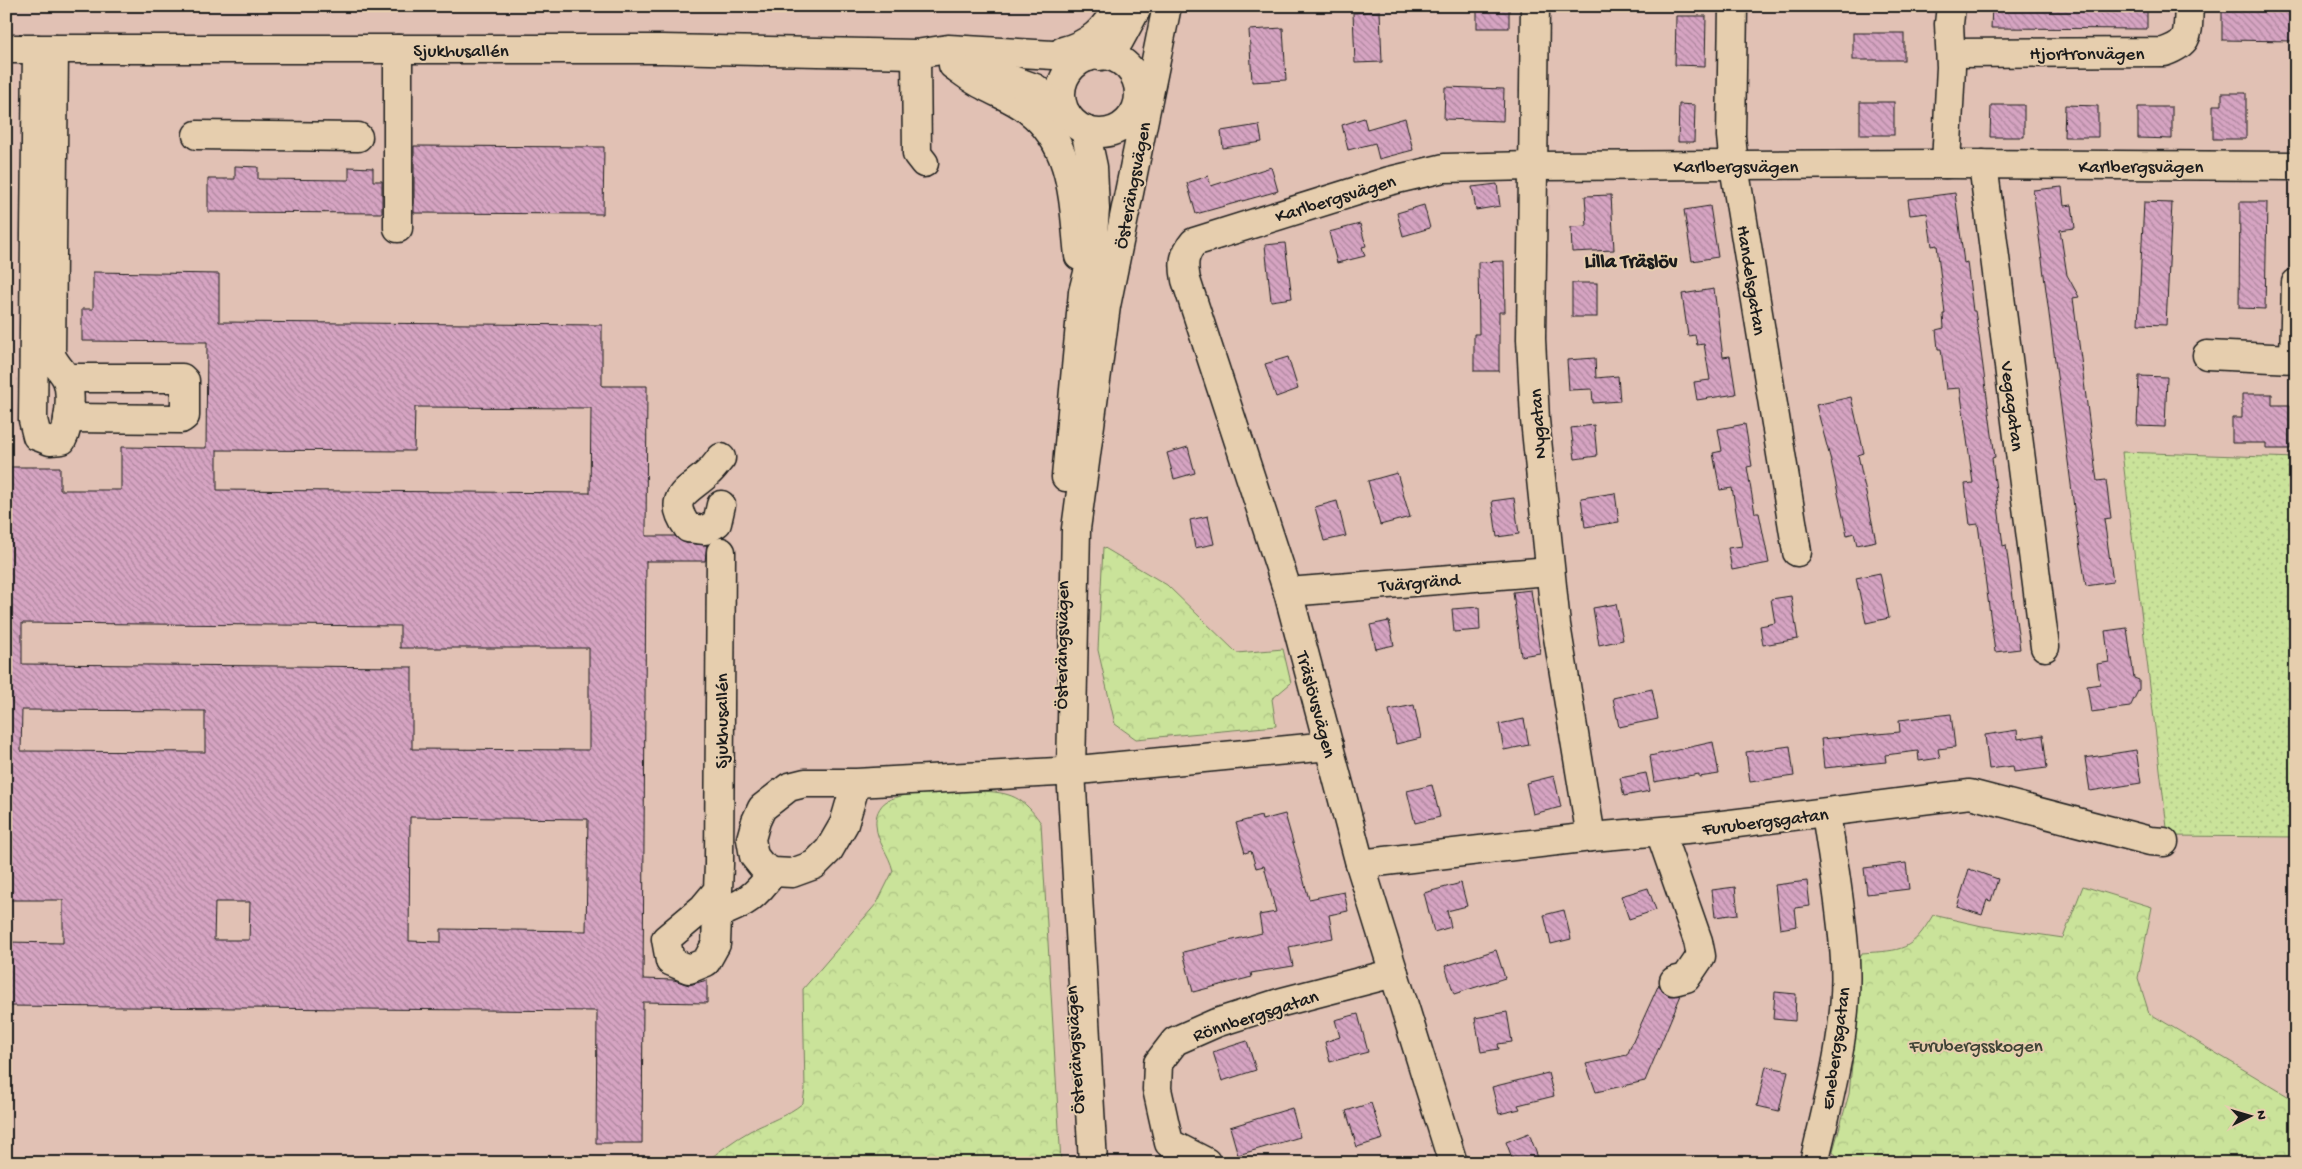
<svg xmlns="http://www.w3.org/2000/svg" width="2302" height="1169" font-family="'Gochi Hand',sans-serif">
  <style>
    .grass { fill: url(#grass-dots); stroke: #73805b }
    .forest { fill: url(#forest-crowns); stroke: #73805b }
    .building { fill: url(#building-back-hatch); stroke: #1c1c1c; fill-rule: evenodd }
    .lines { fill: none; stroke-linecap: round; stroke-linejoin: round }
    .minor-casing { stroke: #1c1c1c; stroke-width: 31 }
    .minor { stroke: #e6ceae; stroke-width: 28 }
    .labels { text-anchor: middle; stroke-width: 4; stroke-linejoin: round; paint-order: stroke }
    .street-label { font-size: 19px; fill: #1c1c1c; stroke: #e6ceae }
    .park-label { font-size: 19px; fill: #3f4435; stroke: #e6ceae }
    .neighbourhood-label { font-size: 20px; font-weight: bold; fill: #1c1c1c; stroke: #e6ceae }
  </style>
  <defs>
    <pattern id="grass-dots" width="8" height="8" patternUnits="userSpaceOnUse" patternTransform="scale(1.25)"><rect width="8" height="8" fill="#cae39a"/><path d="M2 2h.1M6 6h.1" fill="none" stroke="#adc284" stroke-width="1.8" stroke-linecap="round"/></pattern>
    <pattern id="forest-crowns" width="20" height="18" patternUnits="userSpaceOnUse" patternTransform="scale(1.25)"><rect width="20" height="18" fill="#cae39a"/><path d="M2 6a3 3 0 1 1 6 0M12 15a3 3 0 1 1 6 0" fill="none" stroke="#adc284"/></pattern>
    <pattern id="building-back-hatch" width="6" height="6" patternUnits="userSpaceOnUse" patternTransform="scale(1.25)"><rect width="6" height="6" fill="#d6a4c2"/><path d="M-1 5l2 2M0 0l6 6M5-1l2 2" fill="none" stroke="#ad859d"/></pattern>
  </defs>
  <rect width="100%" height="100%" fill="#e1c1b4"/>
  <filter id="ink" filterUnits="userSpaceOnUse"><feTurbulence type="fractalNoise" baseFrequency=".02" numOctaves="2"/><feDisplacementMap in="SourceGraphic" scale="10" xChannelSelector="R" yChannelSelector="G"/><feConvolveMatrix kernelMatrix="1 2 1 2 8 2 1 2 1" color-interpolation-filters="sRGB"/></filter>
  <g filter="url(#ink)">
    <!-- grass -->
    <polygon class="grass" points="2122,452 2296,458 2296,837 2168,836"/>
    <!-- forest -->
    <g class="forest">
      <polygon points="1103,547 1167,585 1237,653 1283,649 1291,683 1272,699 1276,726 1136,739 1115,724 1098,650"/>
      <path d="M979,791C1011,792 1023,797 1041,823L1061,1163H705C719,1151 734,1140 750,1131C768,1122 787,1116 803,1103L805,1089L803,989L877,903L893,871C889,853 877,843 876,825C875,816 879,806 887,801C903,791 957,792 979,791Z"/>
      <path d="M2083,886L2152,907L2138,978L2149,1013L2296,1101V1163H1841L1833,1151L1849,1094L1857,1016L1856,968L1862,953C1903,950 1911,952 1933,915L1982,926L2063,938Z"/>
    </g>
    <!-- building -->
    <g class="building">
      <rect x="1477" y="6" width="32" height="22"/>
      <polygon points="1992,6 2147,6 2147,29 1991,28"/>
      <polygon points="2222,8 2296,9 2296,41 2222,40"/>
      <polygon points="1380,11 1382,62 1355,63 1353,13"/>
      <polygon points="1676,16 1706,16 1705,66 1675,65"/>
      <polygon points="1283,28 1286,80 1252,82 1249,30"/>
      <rect x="1853" y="33" width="51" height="27"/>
      <polygon points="1445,87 1504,89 1503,121 1444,119"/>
      <polygon points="2222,93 2246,93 2246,139 2213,139 2213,105 2222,105"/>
      <rect x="1860" y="102" width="34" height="33"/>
      <polygon points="1679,104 1695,105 1694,142 1678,142"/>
      <polygon points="1991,105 2024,105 2024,137 1990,137"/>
      <polygon points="2065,105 2098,106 2098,137 2064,137"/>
      <polygon points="2138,107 2172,107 2172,139 2138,138"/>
      <polygon points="1364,118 1367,129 1405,118 1413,150 1379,159 1375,143 1348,150 1342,125"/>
      <polygon points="1259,125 1262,142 1223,148 1221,131"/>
      <polygon points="414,146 604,147 603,214 414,213"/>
      <polygon points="235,166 258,167 258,179 349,180 349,167 373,168 373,181 382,181 382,213 208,212 208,179 235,179"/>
      <polygon points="1271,167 1278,191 1196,214 1187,183 1208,176 1211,186"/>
      <polygon points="1497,184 1500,206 1476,210 1472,187"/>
      <polygon points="2062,187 2064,206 2072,205 2075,228 2060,230 2067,275 2079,297 2073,298 2097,481 2106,480 2111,518 2104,519 2113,582 2086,586 2076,523 2033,190"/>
      <polygon points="1955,193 1964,263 1967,262 1973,311 1975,311 1979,337 1995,457 1992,458 2003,546 2006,545 2020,649 1995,652 1978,524 1970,525 1965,484 1973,483 1960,388 1946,389 1941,349 1938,349 1936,330 1944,328 1943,314 1945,314 1937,245 1932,246 1927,213 1910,215 1908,199"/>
      <polygon points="1611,195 1614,250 1572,252 1571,227 1587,226 1585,196"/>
      <polygon points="2144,202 2172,203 2166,325 2138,324"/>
      <polygon points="2240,202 2267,202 2265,309 2239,308"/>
      <polygon points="1424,205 1430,228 1403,236 1397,213"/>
      <polygon points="1710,206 1718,257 1692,261 1684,210"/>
      <polygon points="1360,224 1366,246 1362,247 1365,256 1337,263 1329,232"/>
      <polygon points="1285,243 1292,298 1271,301 1265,245"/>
      <polygon points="1504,261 1505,312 1499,312 1499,371 1474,371 1474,334 1479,334 1478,262"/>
      <path d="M93,272L219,274V322L602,325V386H647L646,536H675L686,543L707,545L705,561H646L643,979L674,980L689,985L707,980V1003L643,1002L642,1143H596L597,1011L6,1006V942L63,943V900H6V467H60V490H121V447L206,448L207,342L82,341V309H93ZM415,407L591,408L590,493L217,490V450L414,451ZM22,623L400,626V648H589V750L412,749V667L22,664ZM22,710L205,711V752L21,751ZM410,817L588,819L586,931L441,929V942L409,941ZM215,902H250L249,940H214Z"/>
      <rect x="1572" y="283" width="25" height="34"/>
      <polygon points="1714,289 1723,357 1730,356 1736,394 1697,400 1694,382 1710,380 1704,344 1697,345 1695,335 1688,336 1682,294"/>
      <polygon points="1288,357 1298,389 1276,397 1265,364"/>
      <polygon points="1595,358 1596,378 1618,376 1620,401 1593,403 1592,389 1569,390 1567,360"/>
      <polygon points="2139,376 2167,377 2165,427 2137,426"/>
      <polygon points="2242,394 2272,394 2272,405 2290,405 2290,449 2266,449 2266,443 2232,443 2232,418 2242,418"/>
      <polygon points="1851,397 1864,453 1858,455 1876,541 1857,545 1854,533 1847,535 1831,461 1816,405"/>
      <polygon points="1745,424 1752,466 1747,467 1755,513 1759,513 1769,563 1732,570 1728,548 1742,546 1732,488 1720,490 1713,453 1722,451 1718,429"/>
      <polygon points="1594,425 1597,456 1575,459 1571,428"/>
      <polygon points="1188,447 1195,473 1174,479 1167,453"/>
      <polygon points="1397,473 1410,517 1380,525 1368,481"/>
      <polygon points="1615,493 1619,522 1585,527 1581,498"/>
      <polygon points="1514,498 1519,534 1497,537 1492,501"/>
      <polygon points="1337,501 1346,536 1324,541 1315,507"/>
      <polygon points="1208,516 1214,544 1195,548 1190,520"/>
      <polygon points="1880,573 1889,618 1866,623 1856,578"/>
      <polygon points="1531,590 1540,653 1521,656 1513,592"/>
      <polygon points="1791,596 1798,639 1763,645 1760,626 1775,623 1771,599"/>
      <polygon points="1616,604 1623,640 1599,645 1593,608"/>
      <polygon points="1479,607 1480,630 1454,632 1452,609"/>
      <polygon points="1389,621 1394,645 1376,649 1370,625"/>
      <polygon points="2127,628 2134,678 2139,680 2139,689 2130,707 2091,712 2087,686 2100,684 2097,664 2109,662 2105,631"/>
      <polygon points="1652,689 1658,719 1619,727 1613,698"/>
      <polygon points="1414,705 1421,738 1396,744 1389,710"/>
      <polygon points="1951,714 1955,747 1938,749 1940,758 1919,761 1918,751 1885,755 1886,762 1824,768 1821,739 1900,732 1899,720"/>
      <polygon points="1524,719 1529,745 1504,750 1499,724"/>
      <polygon points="2017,730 2018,739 2043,735 2047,768 2014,772 2013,766 1989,769 1985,735"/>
      <polygon points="1713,742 1719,774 1699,777 1699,774 1654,782 1650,756"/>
      <polygon points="1790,746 1794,776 1750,782 1746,752"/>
      <polygon points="2136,750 2141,783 2090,791 2085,758"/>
      <polygon points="1646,773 1650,791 1624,796 1620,778"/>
      <polygon points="1554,776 1561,807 1533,814 1526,783"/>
      <polygon points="1432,785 1440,817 1415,823 1407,791"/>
      <polygon points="1285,814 1309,899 1344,892 1348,911 1329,915 1333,938 1289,947 1293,966 1251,973 1252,977 1193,992 1183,952 1262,933 1259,915 1276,912 1264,866 1256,868 1251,851 1245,853 1236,823 1261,816 1262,820"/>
      <polygon points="1906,863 1909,889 1867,894 1864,868"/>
      <polygon points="1969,869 1998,879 1991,901 1987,900 1982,915 1957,907"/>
      <polygon points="1807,881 1810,906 1795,908 1797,926 1780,929 1775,885"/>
      <polygon points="1461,883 1467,906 1447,911 1451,927 1434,932 1424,893"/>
      <polygon points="1735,887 1738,914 1715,917 1712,890"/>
      <polygon points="1648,888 1656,910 1629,919 1621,896"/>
      <polygon points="1564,910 1571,939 1551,944 1544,915"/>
      <polygon points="1496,950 1505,978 1454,994 1445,966"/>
      <polygon points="1659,984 1662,991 1669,996 1681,995 1645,1081 1596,1092 1586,1064 1627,1055"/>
      <polygon points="1775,992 1796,994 1795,1021 1773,1019"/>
      <polygon points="1507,1012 1512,1042 1498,1044 1499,1049 1481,1052 1475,1018"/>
      <polygon points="1358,1014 1368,1052 1330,1062 1325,1042 1340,1037 1335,1020"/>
      <polygon points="1247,1041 1256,1070 1222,1081 1213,1052"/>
      <polygon points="1766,1066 1788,1071 1779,1111 1757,1106"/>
      <polygon points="1548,1073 1554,1096 1518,1105 1520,1109 1499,1114 1492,1087"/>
      <polygon points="1371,1103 1383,1139 1357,1147 1346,1111"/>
      <polygon points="1292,1108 1300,1137 1238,1155 1230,1127"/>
      <polygon points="1529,1133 1540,1163 1514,1163 1506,1142"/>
    </g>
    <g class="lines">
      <defs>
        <g id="minor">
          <polyline points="1535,6 1531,339 1535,420 1556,625 1591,837"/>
          <polyline points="1733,6 1731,136 1734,166 1797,552"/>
          <polyline points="6,49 662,49 916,54 948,49 1088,57"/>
          <path d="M37,49L33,420L37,436L50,441L62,440C69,427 73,392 66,378C62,370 55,365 51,355L54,49"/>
          <path d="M1063,51C1090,44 1105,31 1117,6"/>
          <path d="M1951,53L2164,52C2192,42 2187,33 2189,6"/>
          <polyline points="916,54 917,154 924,163"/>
          <circle cx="1100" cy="94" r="39"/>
          <polyline points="1100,56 1119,41 1138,6"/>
          <path d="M953,65C963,72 974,81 985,86C999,94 1015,99 1028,110C1075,146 1073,203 1079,256"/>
          <polyline points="984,70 1035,88 1067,115"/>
          <polyline points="197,135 358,137"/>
          <polyline points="1946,164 1951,67 1949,24 1951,6"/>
          <polyline points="1983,164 2045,647"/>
          <polyline points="398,228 398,49"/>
          <polyline points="2207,355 2294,359 2296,283"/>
          <polyline points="67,378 182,378 185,381 185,416 181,419 68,418"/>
          <path d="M721,458C717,463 713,469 708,473C688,492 665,496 688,528L705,530L717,523L721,505"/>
          <polyline points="1066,477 1083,292 1091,261 1095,209 1093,167 1085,130"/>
          <polyline points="1288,592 1550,571"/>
          <polyline points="856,783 844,824 829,850 814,865 792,873 773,872 762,866 754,856 751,839 756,821 762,808 789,787 805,783 856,783 1057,772 1329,746"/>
          <polyline points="1660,832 1698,941 1701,956 1686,978 1674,981"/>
          <polyline points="1360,864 1591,837 1698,828 1970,794 2150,841 2164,842"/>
          <polyline points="718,890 703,908 666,939 670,961 689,969 706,962 716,944 719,864 721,552"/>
          <path d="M717,914C745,904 756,896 773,872"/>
          <polyline points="1206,1162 1169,1143 1157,1089 1158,1063 1175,1041 1216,1023 1282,1002 1394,973"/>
          <polyline points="1093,1163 1071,771 1076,529 1106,306 1167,6"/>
          <path d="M1453,1163L1360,864L1288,592L1186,280C1183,264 1183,255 1194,242L1389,181L1444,168L1534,166L1946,164L2296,166"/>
          <path d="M1814,1163C1829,1098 1849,1028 1845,960C1842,911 1833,861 1826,813"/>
        </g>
      </defs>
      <!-- minor casing -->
      <use href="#minor" class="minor-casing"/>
      <!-- minor -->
      <use href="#minor" class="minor"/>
    </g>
  </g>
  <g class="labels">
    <!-- street labels -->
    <g class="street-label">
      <text x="461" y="56">Sjukhusallén</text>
      <text x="2087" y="59">Hjortronvägen</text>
      <text x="1736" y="172">Karlbergsvägen</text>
      <text x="2141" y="172">Karlbergsvägen</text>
      <text transform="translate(1131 185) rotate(-79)" y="7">Österängsvägen</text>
      <text transform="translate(1335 197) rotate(-17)" y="7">Karlbergsvägen</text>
      <text transform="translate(1753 280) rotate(81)" y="7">Handelsgatan</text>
      <text transform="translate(2014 406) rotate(83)" y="7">Vegagatan</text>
      <text transform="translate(1536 424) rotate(-94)" y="7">Nygatan</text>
      <text transform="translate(1419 581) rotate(-5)" y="7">Tvärgränd</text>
      <text transform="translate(1060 645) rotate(-89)" y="7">Österängsvägen</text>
      <text transform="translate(1318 704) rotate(75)" y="7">Träslövsvägen</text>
      <text transform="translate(720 721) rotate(-90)" y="7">Sjukhusallén</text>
      <text transform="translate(1765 820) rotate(-7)" y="7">Furubergsgatan</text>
      <text transform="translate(1255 1014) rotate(-18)" y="7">Rönnbergsgatan</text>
      <text transform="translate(1834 1048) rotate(-82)" y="7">Enebergsgatan</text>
      <text transform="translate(1073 1050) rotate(-93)" y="7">Österängsvägen</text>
    </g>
    <!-- park labels -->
    <g class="park-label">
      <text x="1976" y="1051">Furubergsskogen</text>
    </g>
    <!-- neighbourhood labels -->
    <g class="neighbourhood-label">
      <text x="1631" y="267">Lilla Träslöv</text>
    </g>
  </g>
  <!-- margin -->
  <rect width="2302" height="1169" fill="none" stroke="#e6ceae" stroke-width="25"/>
  <rect x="12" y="12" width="2277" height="1144" fill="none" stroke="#1c1c1c" stroke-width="2" filter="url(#ink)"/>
  <!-- north arrow -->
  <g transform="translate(2250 1116) rotate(85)" stroke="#e6ceae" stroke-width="4" paint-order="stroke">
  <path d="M0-4L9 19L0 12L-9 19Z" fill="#1c1c1c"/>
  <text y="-8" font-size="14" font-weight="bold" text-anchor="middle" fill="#1c1c1c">N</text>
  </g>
</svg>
